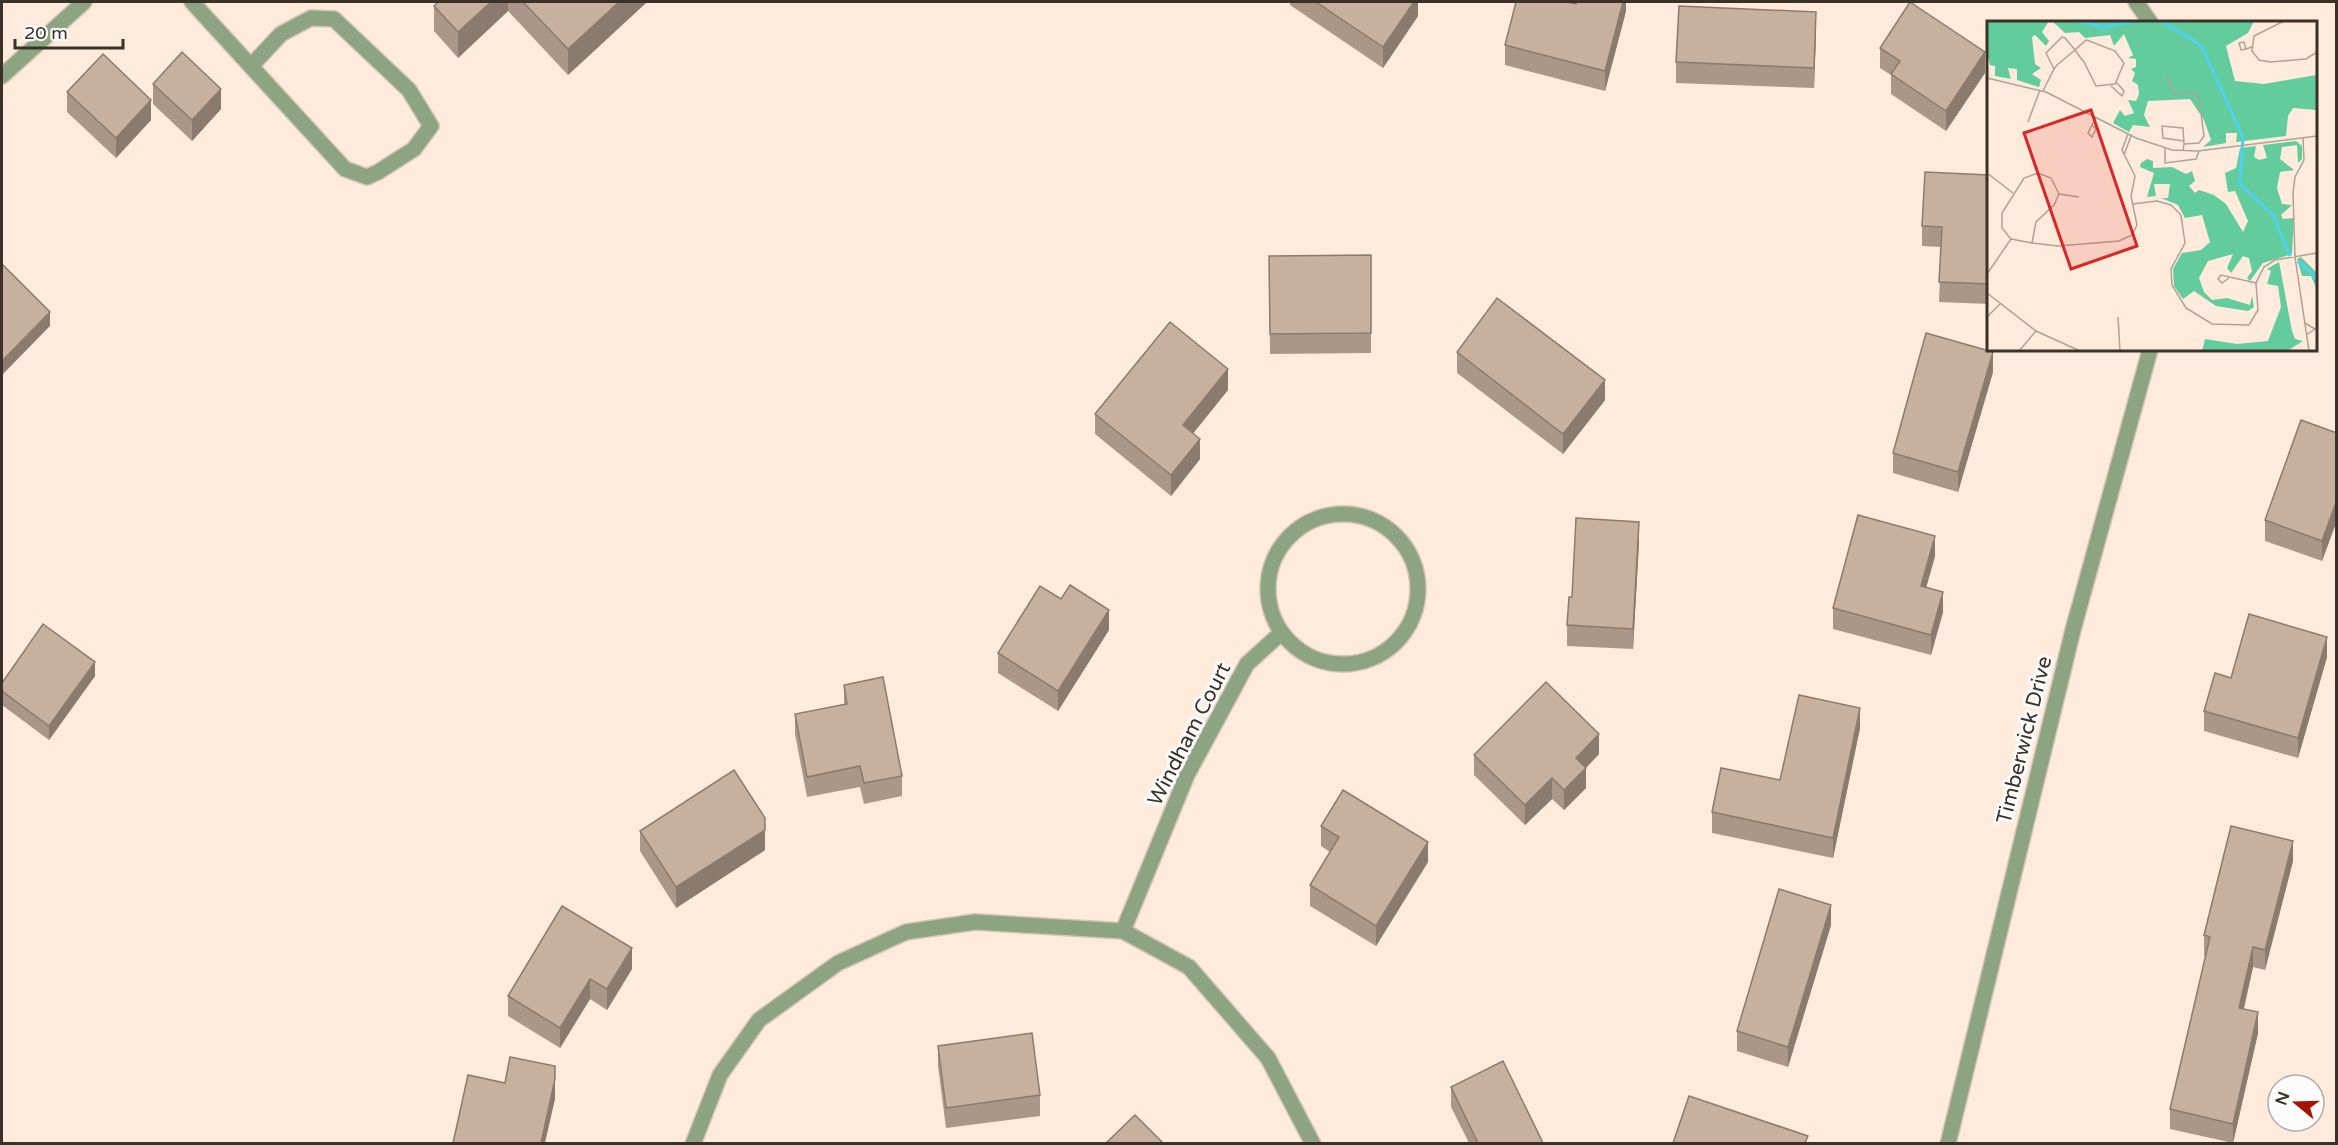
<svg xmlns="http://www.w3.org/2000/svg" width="2338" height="1145" font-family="'Varela Round',sans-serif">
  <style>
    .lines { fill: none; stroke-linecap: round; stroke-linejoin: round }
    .minor-casing { stroke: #d7c6b7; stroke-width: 18 }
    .minor { stroke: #8da482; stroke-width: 15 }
    .wall { fill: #ab9787 }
    .shaded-wall { fill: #8b7b6e }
    .building { fill: #c7b09d; stroke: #8b7b6e; stroke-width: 1.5 }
    .labels { text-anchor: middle; stroke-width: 6; stroke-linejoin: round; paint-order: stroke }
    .street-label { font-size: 21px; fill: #3a3129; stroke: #fcfcfc }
    .inset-river { fill: none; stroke: #4dd1f0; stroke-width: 3 }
    .inset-road { fill: none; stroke: #b0a194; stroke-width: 1.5 }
    .view { fill: #d62828; fill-opacity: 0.15; stroke: #d62828; stroke-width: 3 }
    .inset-edge { fill: none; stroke: #3a3129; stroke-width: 3 }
  </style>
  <rect width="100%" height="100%" fill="#feebdb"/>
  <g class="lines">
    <defs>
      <g id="minor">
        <polyline points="192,2 345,169 367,177 378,172 414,149 431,126 409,90 334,19 311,18 281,34 251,66"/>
        <polyline points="2136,2 2150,22"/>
        <polyline points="2,76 84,2"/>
        <circle cx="1343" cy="589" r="75"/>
        <polyline points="1123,931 1187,775 1247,664 1281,633"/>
        <polyline points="693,1144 720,1075 759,1020 838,963 906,932 975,922 1123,931 1189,967 1268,1058 1313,1144"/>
        <polyline points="1948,1144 2073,630 2150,350"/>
      </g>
    </defs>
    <!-- minor casing -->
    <use href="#minor" class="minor-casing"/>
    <!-- minor -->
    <use href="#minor" class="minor"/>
  </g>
  <!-- wall -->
  <g class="wall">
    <polygon points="438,2 647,2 568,75 508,11 458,58 434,31 434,6"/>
    <polygon points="1290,2 1418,2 1418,16 1383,68 1290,5"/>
    <polygon points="1626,2 1626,11 1605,91 1505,65 1505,45 1576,4"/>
    <polygon points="1816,32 1814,88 1676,83 1676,62"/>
    <polygon points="1880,48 1985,73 1946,131 1891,94 1891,75 1880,68"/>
    <polygon points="153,84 221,109 192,141 153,104"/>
    <polygon points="67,92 151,120 116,158 67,112"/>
    <polygon points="1989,175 1989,304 1939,302 1941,247 1922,246 1922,226"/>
    <polygon points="1371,255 1371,353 1270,354 1269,256"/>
    <polygon points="1457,352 1605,400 1563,454 1457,373"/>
    <polygon points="1993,372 1958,492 1893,473 1893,453"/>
    <polygon points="1228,390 1193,433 1200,459 1171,496 1095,434 1095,414"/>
    <polygon points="2337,433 2337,520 2322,561 2265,541 2265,520"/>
    <polygon points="1639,542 1633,649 1567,646 1567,625 1572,597"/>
    <polygon points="1935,556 1926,588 1943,612 1931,655 1833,629 1833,608"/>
    <polygon points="1061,599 1109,630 1058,711 998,673 998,653"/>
    <polygon points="2327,657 2298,758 2204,731 2204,711 2231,678"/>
    <polygon points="95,676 49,740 2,705 2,683"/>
    <polygon points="844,685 902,776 902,796 864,804 860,787 807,797 795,734 795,714 844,704"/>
    <polygon points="1860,728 1833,858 1712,833 1712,812 1780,780"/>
    <polygon points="1599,754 1586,768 1586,788 1564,810 1552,799 1525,825 1474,775 1474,755"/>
    <polygon points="1321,826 1428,862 1376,946 1310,906 1310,885 1330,852 1321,846"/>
    <polygon points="640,831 765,850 676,908 640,851"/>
    <polygon points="2293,861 2265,970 2253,967 2244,1009 2258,1033 2233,1143 2170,1129 2170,1109 2206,956 2204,956 2204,935"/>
    <polygon points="1831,925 1788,1067 1737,1051 1737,1031"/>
    <polygon points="632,969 607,1010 590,999 560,1048 508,1016 508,996"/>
    <polygon points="938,1046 1040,1095 1040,1116 946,1128 938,1066"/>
    <polygon points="1451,1087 1543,1143 1469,1143 1451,1107"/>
  </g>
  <!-- shaded-wall -->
  <g class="shaded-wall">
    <polygon points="491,2 508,2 508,11 458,58 458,32"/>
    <polygon points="619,2 647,2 568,75 568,49"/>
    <polygon points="1414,2 1418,2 1418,16 1383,68 1383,47"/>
    <polygon points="1623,2 1626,2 1626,11 1605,91 1605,71"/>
    <polygon points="1816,12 1816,32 1814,88 1814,68"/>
    <polygon points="1985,52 1985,73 1946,131 1946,111"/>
    <polygon points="221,89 221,109 192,141 192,120"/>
    <polygon points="151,100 151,120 116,158 116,138"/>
    <polygon points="50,312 50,326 2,375 2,361"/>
    <polygon points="1993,352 1993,372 1958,492 1958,472"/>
    <polygon points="1228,369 1228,390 1183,446 1183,425"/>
    <polygon points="1605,380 1605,400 1563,454 1563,434"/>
    <polygon points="1200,439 1200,459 1171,496 1171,475"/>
    <polygon points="2337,500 2337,520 2322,561 2322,541"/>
    <polygon points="1639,522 1639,542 1633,649 1633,629"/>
    <polygon points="1935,536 1935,556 1921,606 1921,586"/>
    <polygon points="1943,592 1943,612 1931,655 1931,635"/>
    <polygon points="1109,610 1109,630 1058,711 1058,691"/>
    <polygon points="2327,637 2327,657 2298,758 2298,738"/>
    <polygon points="95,662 95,676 49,740 49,726"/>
    <polygon points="1860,708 1860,728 1833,858 1833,838"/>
    <polygon points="1599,734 1599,754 1576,778 1576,758"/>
    <polygon points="1586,768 1586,788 1564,810 1564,790"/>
    <polygon points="1552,778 1552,799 1525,825 1525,805"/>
    <polygon points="765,830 765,850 676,908 676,887"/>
    <polygon points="2293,841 2293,861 2265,970 2265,950"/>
    <polygon points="1428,842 1428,862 1376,946 1376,926"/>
    <polygon points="1831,905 1831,925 1788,1067 1788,1047"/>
    <polygon points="2253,947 2253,967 2239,1028 2239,1008"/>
    <polygon points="632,948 632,969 607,1010 607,989"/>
    <polygon points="590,979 590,999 560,1048 560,1028"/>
    <polygon points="2258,1012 2258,1033 2233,1143 2233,1124"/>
    <polygon points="555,1079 555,1099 545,1143 541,1143"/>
  </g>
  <!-- building -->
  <g class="building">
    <polygon points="438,2 491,2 458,32 434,6"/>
    <polygon points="523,2 619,2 568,49"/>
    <polygon points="1316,2 1414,2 1383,47"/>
    <polygon points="1516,2 1567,2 1576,4 1577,2 1623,2 1605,71 1505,45"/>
    <polygon points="1910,2 1985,52 1946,111 1891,74 1900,61 1880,48"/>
    <polygon points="1679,6 1816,12 1814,68 1676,62"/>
    <polygon points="182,52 221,89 192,120 153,84"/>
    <polygon points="103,54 151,100 116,138 67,92"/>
    <polygon points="1925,172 1989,175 1989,284 1939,282 1942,227 1922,226"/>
    <polygon points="1371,255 1371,333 1270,334 1269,256"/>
    <polygon points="2,264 50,312 2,361"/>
    <polygon points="1497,298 1605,380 1563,434 1457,352"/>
    <polygon points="1170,322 1228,369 1183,425 1200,439 1171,475 1095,414"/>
    <polygon points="1926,333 1993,352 1958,472 1893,453"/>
    <polygon points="2301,420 2337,433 2337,500 2322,541 2265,520"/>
    <polygon points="1858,515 1935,536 1921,586 1943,592 1931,635 1833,608"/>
    <polygon points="1576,518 1639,522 1633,629 1567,625 1569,597 1572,597"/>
    <polygon points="1070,585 1109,610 1058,691 998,653 1040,586 1061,599"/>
    <polygon points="2249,614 2327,637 2298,738 2204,711 2215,673 2231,678"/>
    <polygon points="43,624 95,662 49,726 2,691 2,683"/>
    <polygon points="883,677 902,776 864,783 860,766 807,777 795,714 847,704 844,685"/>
    <polygon points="1546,682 1599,734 1576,758 1586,768 1564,790 1552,778 1525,805 1474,755"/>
    <polygon points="1799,695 1860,708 1833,838 1712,812 1721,768 1780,780"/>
    <polygon points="734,770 765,818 765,830 676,887 640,831"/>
    <polygon points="1343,790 1428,842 1376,926 1310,885 1339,837 1321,826"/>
    <polygon points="2231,826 2293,841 2265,950 2253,947 2239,1008 2258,1012 2233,1124 2170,1109 2210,937 2204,935"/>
    <polygon points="1779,889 1831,905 1788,1047 1737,1031"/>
    <polygon points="562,906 632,948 607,989 590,979 560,1028 508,996"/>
    <polygon points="1032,1033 1040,1095 946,1108 938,1046"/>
    <polygon points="510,1057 555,1066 555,1079 541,1143 453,1143 468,1075 505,1083"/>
    <polygon points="1503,1061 1543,1143 1478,1143 1451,1087"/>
    <polygon points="1689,1096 1808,1136 1805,1143 1673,1143"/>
    <polygon points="1135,1115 1163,1143 1106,1143"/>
  </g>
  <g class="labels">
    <!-- street labels -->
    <g class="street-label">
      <text transform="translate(1189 734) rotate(-63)" y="7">Windham Court</text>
      <text transform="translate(2024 740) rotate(-76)" y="7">Timberwick Drive</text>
    </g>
  </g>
  <!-- overview -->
  <g transform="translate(1987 21)">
    <rect width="330" height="330" fill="#feebdb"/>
    <path d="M0,0H62L55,11L62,20L59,25L48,14L45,16L48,43L54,47L45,53L54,59L52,66L30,59V48L21,47L24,58L8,55V45L3,44L0,32ZM65,0H267L261,12L239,25L248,60L277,63L329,54L330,89L306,87L301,95L299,115L249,121L250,112H239V122L216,126L224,119L217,99L203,78L161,80L157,94L163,106L146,104L142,111L126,102L133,89L138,95L147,92L141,79L149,80L152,73L151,64L145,60L148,52L144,48L149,46V38L141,37L146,34L137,13L127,25L123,14L98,17L92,11L78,12ZM309,120L315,125V138L311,142L310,124L295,126L293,138L307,149L293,151L290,167L295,183L305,184L294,194L296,198L307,197L305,233L276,242L263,260L260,257L265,250L262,237L256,235L244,252L240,247L246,233L221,240L212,257L217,271L225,279L240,277L263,284L265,275L267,286L261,290L229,285L207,270L196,278L187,265L186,248L195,232L214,229L223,221L215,194L198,197L191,184L174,177H181L183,163H167L169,175L160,176L167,152L153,146L154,142L160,138L166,140V147L185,146L199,153L205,150L208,160L202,165L208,172L212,169L227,174L239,183L256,211L261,200L248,170L241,171L238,152L249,147L253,127L269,125L267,136L272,139L280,137L276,124ZM314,236L330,252V269L324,255H315L310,238ZM292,241L305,310L308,318L316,320L300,330H215L218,318L250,323L281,320L294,286L291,265L280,263L284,250L280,248Z" fill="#62cc9d"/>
    <path class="inset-river" d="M89,0L117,6L150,0M174,0L214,24L256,116L253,163L286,194L303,235M311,241L330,257"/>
    <path class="inset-road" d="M297,0L267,15L265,30L272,39L283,41L319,38L330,31M259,28L257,21L252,22L254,29L259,28L265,26M180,55L186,73L206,71L212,77L217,115L212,122L197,123L196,130M0,57L59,71L149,117L185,129L211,130L330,115M124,65L135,75L137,70L129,61M56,70L67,48L70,44L88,29L98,20L100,19L128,30L137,42L128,63L109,65L97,41L93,36L88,29L78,17L75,16L59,32L67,48M41,101L53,69M105,104L109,108L105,116L101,112L109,96M316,117L317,139L308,156L306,172L308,236L322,330M197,120L176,117L175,105L196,107L197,123M178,127V142L209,138L212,130M137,134L144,115M0,152L26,172M72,173L92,176M146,183L170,180L184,184L194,194L198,222L184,248L185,264L199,287L225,303L262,304L271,289L269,262L277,246L288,239L330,232M45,222L49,201L67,184L72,173L64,157L51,152L37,157L15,192V207L24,218L45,222L71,225L132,220L145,214L150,204L144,175L148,155L135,129L141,113M0,253L24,218M242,257L235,262L231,258L234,254L269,262M0,272L49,310L93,330M0,296L13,283M131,296L133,330M318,302L328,308L319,314M32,330L49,310"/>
    <path class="view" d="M104,89L150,225L84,248L37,112Z"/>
    <rect width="330" height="330" class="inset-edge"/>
  </g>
  <!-- border -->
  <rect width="2338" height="1145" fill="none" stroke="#3a3129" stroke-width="6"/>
  <!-- north arrow -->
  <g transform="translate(2296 1103) rotate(289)"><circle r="28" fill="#fcfcfc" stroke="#aeaba8" stroke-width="1.5"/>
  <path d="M0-4.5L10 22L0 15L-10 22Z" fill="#a61402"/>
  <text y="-9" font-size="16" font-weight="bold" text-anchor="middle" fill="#3a3129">N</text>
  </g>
  <!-- scale -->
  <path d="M15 39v9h108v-9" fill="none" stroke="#3a3129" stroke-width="3"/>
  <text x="24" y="39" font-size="18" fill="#3a3129" stroke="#fcfcfc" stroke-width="4.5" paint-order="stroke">20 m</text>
</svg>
